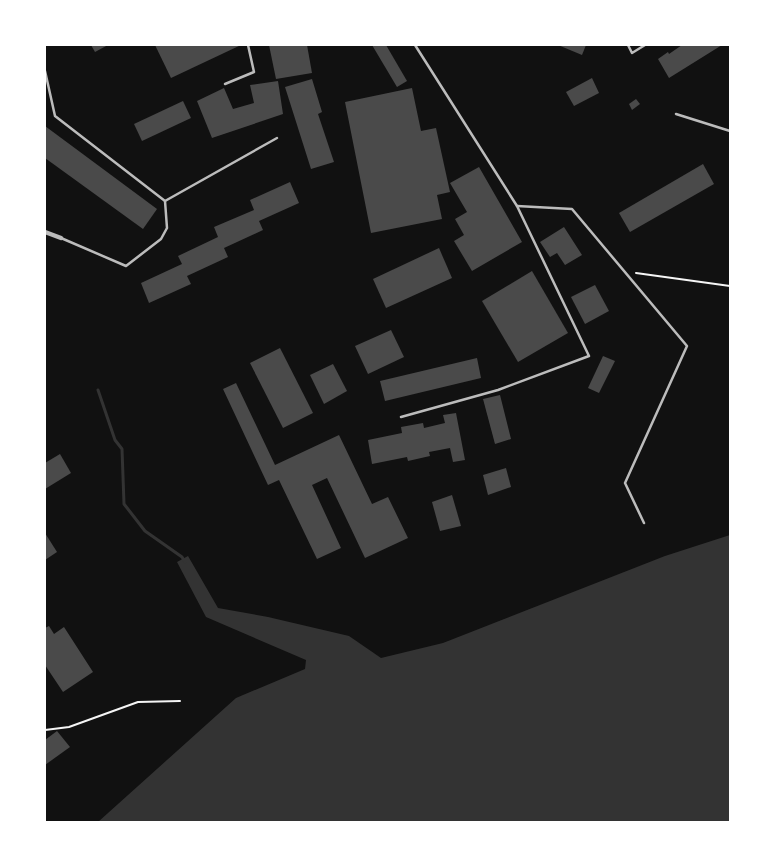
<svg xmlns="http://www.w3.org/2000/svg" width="775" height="867" font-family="'Source Sans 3',sans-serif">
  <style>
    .water { fill: #333 }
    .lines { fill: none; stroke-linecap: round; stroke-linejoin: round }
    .stream { stroke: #333; stroke-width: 3 }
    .building { fill: #4a4a4a }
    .path { stroke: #f5f5f5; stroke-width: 2 }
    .service { stroke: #bcbcbc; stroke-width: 2.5 }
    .minor { stroke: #bcbcbc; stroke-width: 4.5 }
  </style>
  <rect width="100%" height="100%" fill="#111"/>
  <!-- water -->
  <polygon class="water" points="730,535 730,822 98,822 236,698 305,669 306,660 206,617 177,562 188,556 218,608 268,617 349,636 381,658 443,643 665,556"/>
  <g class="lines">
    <!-- stream -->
    <polyline class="stream" points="98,390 115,440 122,449 124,504 145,531 182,557 185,562"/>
  </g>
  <!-- building -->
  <g class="building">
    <polygon points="91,45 108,45 95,52"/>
    <polygon points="155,45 241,45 171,78"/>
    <polygon points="269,45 307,45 312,73 276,79"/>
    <polygon points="372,45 386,45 407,81 397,87"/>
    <polygon points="558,45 586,45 582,55"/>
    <polygon points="682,45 722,45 669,78 658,59 668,52 669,54"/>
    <polygon points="592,78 599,93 574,106 566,92"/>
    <polygon points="312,79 322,112 318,114 334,162 311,169 285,87"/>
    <polygon points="278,81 283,114 212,138 197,101 224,88 233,109 254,103 250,85"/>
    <polygon points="412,88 421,131 436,128 450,192 437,195 442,219 371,233 345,102"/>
    <polygon points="636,99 640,104 632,110 629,104"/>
    <polygon points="183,101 191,118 142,141 134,124"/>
    <polygon points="45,126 157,209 143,229 45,158"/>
    <polygon points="703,164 714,184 630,232 619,213"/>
    <polygon points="479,167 522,242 472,271 454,241 464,235 455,219 467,212 450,183"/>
    <polygon points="290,182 299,203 259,221 263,230 224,248 228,257 187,276 191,284 149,303 141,283 182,264 178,256 218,237 214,227 254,210 250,200"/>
    <polygon points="564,227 582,255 565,265 557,253 550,257 540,242"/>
    <polygon points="439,248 452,278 386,308 373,279"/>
    <polygon points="532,271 568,333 518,362 482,301"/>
    <polygon points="595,285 609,311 585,324 571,297"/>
    <polygon points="391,330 404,357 368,374 355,346"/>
    <polygon points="280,348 313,413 283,428 250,363"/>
    <polygon points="603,356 615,361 599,393 588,388"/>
    <polygon points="477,358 481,378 385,401 380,381"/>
    <polygon points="333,364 347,391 324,404 310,375"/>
    <polygon points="236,383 275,465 339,435 372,504 388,497 408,538 365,558 327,478 312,485 341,548 317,559 279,480 268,485 223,389"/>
    <polygon points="500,395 511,439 495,444 483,399"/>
    <polygon points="456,413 465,460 453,462 450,448 429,452 430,456 408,461 407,457 372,464 368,440 402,433 401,427 423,423 424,428 445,423 443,415"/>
    <polygon points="60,454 71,473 45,489 45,463"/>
    <polygon points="506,468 511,487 488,495 483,475"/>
    <polygon points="452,495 461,526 440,531 432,502"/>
    <polygon points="45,533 57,552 45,560"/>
    <polygon points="49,626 54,634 64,627 93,672 63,692 45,665 45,628"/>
    <polygon points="57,731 70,747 45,765 45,740"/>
  </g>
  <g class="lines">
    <!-- path -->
    <g class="path">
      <polyline points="636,273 730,286"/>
      <polyline points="45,730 69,727 138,702 180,701"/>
    </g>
    <!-- service -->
    <g class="service">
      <polyline points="628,45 632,53 645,45"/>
      <polyline points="45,71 55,116 165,201 167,228 161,239 126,266 61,238"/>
      <polyline points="225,84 254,72 248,45"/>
      <polyline points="676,114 730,131"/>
      <polyline points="165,201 277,138"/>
      <polyline points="517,206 572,209 687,346 625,483 644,523"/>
      <polyline points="401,417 498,390 589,356 517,206 415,45"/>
    </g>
    <!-- minor -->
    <polyline class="minor" points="45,232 61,238"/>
  </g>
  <!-- border -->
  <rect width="775" height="867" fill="none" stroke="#ffffff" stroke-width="92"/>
</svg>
